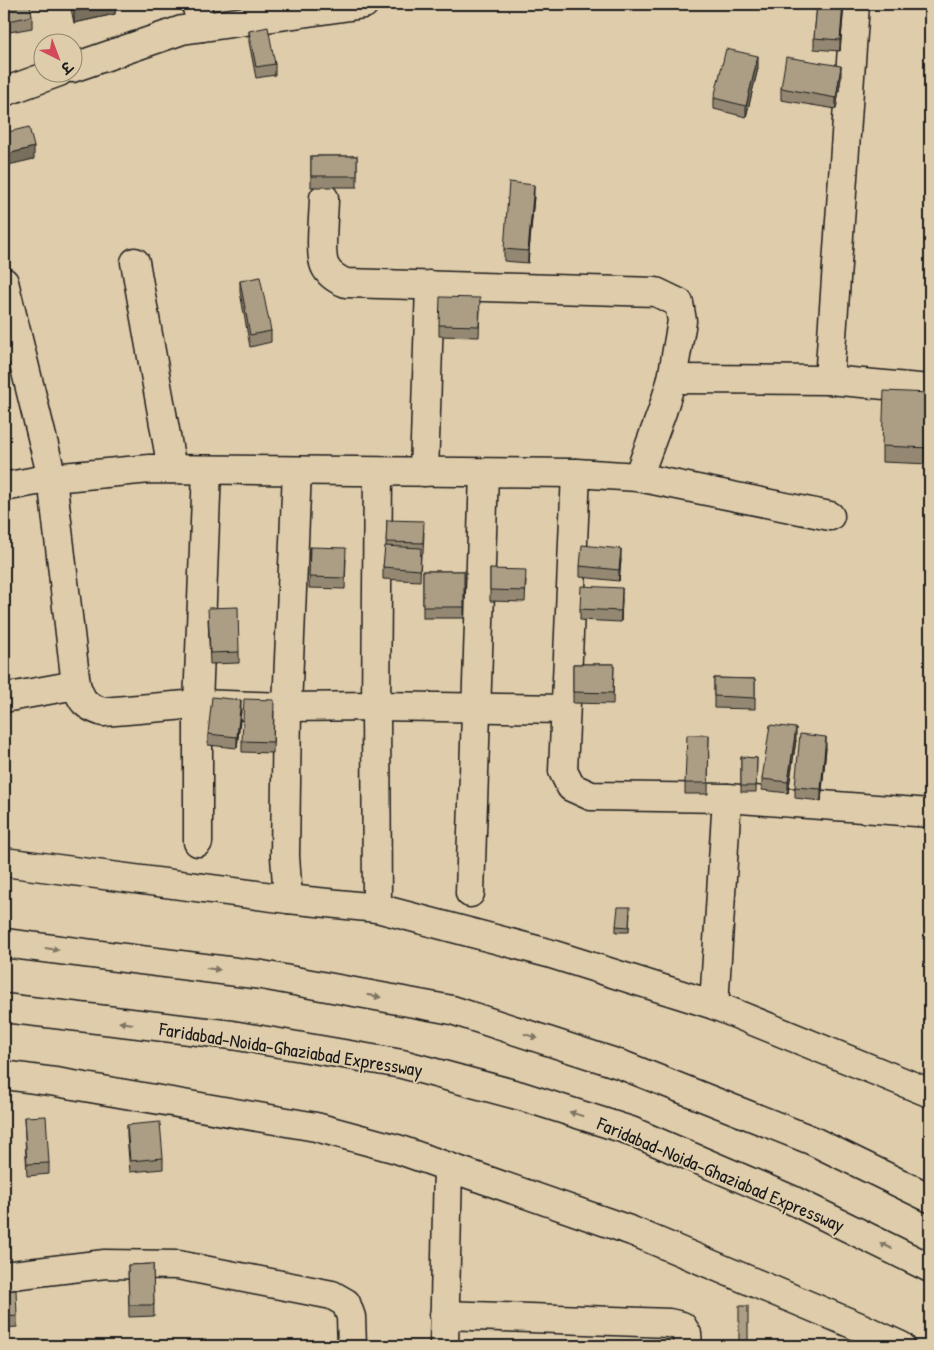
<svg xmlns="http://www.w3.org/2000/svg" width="934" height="1350" font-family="'Patrick Hand','Playpen Sans Deva',sans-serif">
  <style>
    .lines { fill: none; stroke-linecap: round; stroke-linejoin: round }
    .minor-casing { stroke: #1c1c1c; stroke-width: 31 }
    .major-casing { stroke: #1c1c1c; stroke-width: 31 }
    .minor { stroke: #dfccaa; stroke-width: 28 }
    .major { stroke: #dfccaa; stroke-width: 28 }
    .wall { fill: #948872; stroke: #1c1c1c }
    .shaded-wall { fill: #786f5d; stroke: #1c1c1c }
    .building { fill: #ac9e85; stroke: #1c1c1c }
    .oneway { fill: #7e7463 }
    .labels { text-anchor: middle; stroke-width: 4; stroke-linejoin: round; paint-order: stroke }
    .street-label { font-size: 19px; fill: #1c1c1c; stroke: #dfccaa }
  </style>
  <rect width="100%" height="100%" fill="#dfccaa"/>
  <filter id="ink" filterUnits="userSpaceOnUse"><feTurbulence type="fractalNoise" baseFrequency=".02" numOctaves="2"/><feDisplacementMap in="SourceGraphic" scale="10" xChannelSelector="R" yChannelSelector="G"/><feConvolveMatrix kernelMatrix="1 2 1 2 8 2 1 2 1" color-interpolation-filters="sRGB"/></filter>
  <g filter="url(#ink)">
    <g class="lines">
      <defs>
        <g id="minor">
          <polyline points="196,4 202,27"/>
          <polyline points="72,68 182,30 364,4"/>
          <polyline points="4,92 59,72"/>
          <path d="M324,198C324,213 319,254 325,266C329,275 338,280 346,283L656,292L679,303L682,321L672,379L662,412L638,477"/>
          <polyline points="135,262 172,469"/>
          <polyline points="4,282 52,478 76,685"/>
          <polyline points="672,379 829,380 930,389"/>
          <polyline points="829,380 855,4"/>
          <polyline points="424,472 430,285"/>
          <polyline points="576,473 563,771 571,787 591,796 727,798 930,813"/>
          <polyline points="4,487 52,478 150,469 576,473 638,477 830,516"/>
          <path d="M4,698L76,685C82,702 85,706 103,712L198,704L287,707L376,706L565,709"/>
          <polyline points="198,842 198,704 207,470"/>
          <polyline points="4,862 288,899 377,908 548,953 714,1005 930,1093"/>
          <polyline points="470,893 484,473"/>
          <polyline points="288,899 285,856 287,707 297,471"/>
          <polyline points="377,908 376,706 378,472"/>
          <polyline points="714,1005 727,798"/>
          <polyline points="4,1075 56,1082 316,1127 397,1149 632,1231 862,1328 901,1346"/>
          <polyline points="4,1276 105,1264 178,1265 332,1295 346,1303 351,1317 352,1346"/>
          <polyline points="444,1315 669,1323 682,1326 687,1334 688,1346"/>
          <polyline points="444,1346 448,1167"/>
        </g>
        <g id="major">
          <polyline points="4,943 262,975 452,1010 622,1065 811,1140 930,1198"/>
          <polyline points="4,1008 232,1035 402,1064 521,1096 631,1131 790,1199 930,1268"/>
        </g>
      </defs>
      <!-- minor casing -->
      <use href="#minor" class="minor-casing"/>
      <!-- major casing -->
      <use href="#major" class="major-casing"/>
      <!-- minor -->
      <use href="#minor" class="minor"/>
      <!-- major -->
      <use href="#major" class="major"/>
    </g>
    <!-- wall -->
    <g class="wall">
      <polygon points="4,4 32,16 32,28 4,33"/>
      <polygon points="70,4 115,4 115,14 74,23"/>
      <polygon points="817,4 844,4 840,51 814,49 814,38"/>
      <polygon points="249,31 275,64 275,75 256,78 249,42"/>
      <polygon points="758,68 746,117 714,109 714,98"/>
      <polygon points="841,78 836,109 781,100 781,88"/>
      <rect x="311" y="156" width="46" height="31"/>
      <polygon points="534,196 528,263 504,261 504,249"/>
      <polygon points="240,281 271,331 271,342 250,347 240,292"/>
      <polygon points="480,310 479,337 439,336 439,325"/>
      <polygon points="930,393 930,464 882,462 882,446"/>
      <polygon points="387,520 424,532 423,554 421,554 420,581 383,579 383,567 386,546"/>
      <polygon points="310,547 346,559 345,589 309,588"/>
      <polygon points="621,560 619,581 580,577 580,566"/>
      <polygon points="490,569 526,581 525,602 490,601"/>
      <rect x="423" y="571" width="41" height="47"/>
      <polygon points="622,599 621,622 580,620 580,609"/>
      <polygon points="208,619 239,652 239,663 210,664"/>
      <polygon points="573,664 614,664 613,704 573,703"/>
      <polygon points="714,678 755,679 755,709 714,708"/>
      <polygon points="241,711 237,748 208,745 208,734"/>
      <polygon points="274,711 273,753 242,752 242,741"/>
      <polygon points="709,735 708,794 685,794 685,783"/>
      <polygon points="796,740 788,793 762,790 762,779"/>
      <polygon points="826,748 821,801 795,798 795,787"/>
      <polygon points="741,757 757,758 756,792 741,792"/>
      <polygon points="630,913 629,932 616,932 616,926"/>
      <polygon points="24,1117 49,1163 49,1174 27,1176"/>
      <polygon points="127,1125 163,1158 163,1169 130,1172 127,1136"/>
      <polygon points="153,1264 154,1316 129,1317 128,1265"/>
      <polygon points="4,1291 17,1316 17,1327 4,1328"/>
    </g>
    <!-- shaded-wall -->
    <g class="shaded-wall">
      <polygon points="109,4 115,4 115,14 74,23 74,11"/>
      <polygon points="843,4 844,4 840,51 840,40"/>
      <polygon points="758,56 758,68 746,117 746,106"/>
      <polygon points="841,66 841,78 836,109 836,98"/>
      <polygon points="34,147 34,159 4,166 4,155"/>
      <polygon points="534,185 534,196 528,263 528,251"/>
      <polygon points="621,549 621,560 619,581 619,570"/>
      <polygon points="622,588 622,599 621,622 621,611"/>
      <polygon points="241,700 241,711 237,748 237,737"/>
      <polygon points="796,728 796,740 788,793 788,782"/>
      <polygon points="826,737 826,748 821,801 821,789"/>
    </g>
    <!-- building -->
    <g class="building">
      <polygon points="4,4 30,4 32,16 4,22"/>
      <polygon points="73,4 109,4 74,11"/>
      <polygon points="817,4 843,4 840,40 814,38"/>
      <polygon points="268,27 275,64 256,67 249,31"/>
      <polygon points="726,49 758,56 746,106 714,98"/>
      <polygon points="786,57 841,66 836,98 781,88"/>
      <polygon points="29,127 34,147 4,155 4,133"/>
      <rect x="311" y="156" width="46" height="20"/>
      <polygon points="509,182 534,185 528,251 504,249"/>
      <polygon points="260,277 271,331 250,335 240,281"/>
      <polygon points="440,297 480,298 479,326 439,325"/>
      <polygon points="884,391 930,393 930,448 882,446"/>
      <polygon points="387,520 424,521 423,543 386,542"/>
      <polygon points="582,545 621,549 619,570 580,566"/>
      <polygon points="385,546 421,548 420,570 383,567"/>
      <polygon points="310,547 346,548 345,578 309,577"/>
      <polygon points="490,569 526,570 525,591 490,590"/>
      <rect x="423" y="571" width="41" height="36"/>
      <polygon points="581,586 622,588 621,611 580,609"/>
      <polygon points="238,607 239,652 210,653 208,608"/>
      <polygon points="573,664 614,664 613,693 573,692"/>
      <polygon points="714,678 755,679 755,698 714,696"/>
      <polygon points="212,697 241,700 237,737 208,734"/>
      <polygon points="244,699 274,700 273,742 242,741"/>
      <polygon points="770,725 796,728 788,782 762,779"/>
      <polygon points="800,734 826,737 821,789 795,787"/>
      <polygon points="687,735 709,735 708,783 685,783"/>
      <polygon points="741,757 757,758 756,786 741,786"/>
      <polygon points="618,907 630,907 629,927 616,926"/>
      <polygon points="46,1116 49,1163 27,1164 24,1117"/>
      <polygon points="160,1122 163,1158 130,1161 127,1125"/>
      <polygon points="153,1264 154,1305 129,1305 128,1265"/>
      <polygon points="16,1290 17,1316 4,1317 4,1291"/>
      <rect x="739" y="1306" width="9" height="40"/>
    </g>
    <!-- one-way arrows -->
    <defs><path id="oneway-solid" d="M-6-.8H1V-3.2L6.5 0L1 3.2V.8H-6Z" transform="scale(1.25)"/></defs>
    <g class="oneway">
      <use href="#oneway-solid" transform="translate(52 949) rotate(7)"/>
      <use href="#oneway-solid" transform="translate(213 969) rotate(7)"/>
      <use href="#oneway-solid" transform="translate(374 996) rotate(10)"/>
      <use href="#oneway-solid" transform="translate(126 1023) rotate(-173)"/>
      <use href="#oneway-solid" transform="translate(531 1036) rotate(18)"/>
      <use href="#oneway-solid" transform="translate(576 1114) rotate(-162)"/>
      <use href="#oneway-solid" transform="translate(886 1246) rotate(-154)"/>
    </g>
  </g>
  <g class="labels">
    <!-- street labels -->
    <g class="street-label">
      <text transform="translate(291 1049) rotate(9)" y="7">Faridabad-Noida-Ghaziabad Expressway</text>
      <text transform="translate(721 1174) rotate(23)" y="7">Faridabad-Noida-Ghaziabad Expressway</text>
    </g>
  </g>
  <!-- margin -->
  <rect width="934" height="1350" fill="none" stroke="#dfccaa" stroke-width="20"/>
  <rect x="10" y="10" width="914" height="1330" fill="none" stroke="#1c1c1c" stroke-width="2" filter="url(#ink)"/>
  <!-- north arrow -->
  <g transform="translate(58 58) rotate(138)"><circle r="24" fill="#dfccaa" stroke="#918671"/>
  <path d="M0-4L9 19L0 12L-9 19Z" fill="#d1495b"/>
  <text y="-8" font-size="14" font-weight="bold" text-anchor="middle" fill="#1c1c1c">उ</text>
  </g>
</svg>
